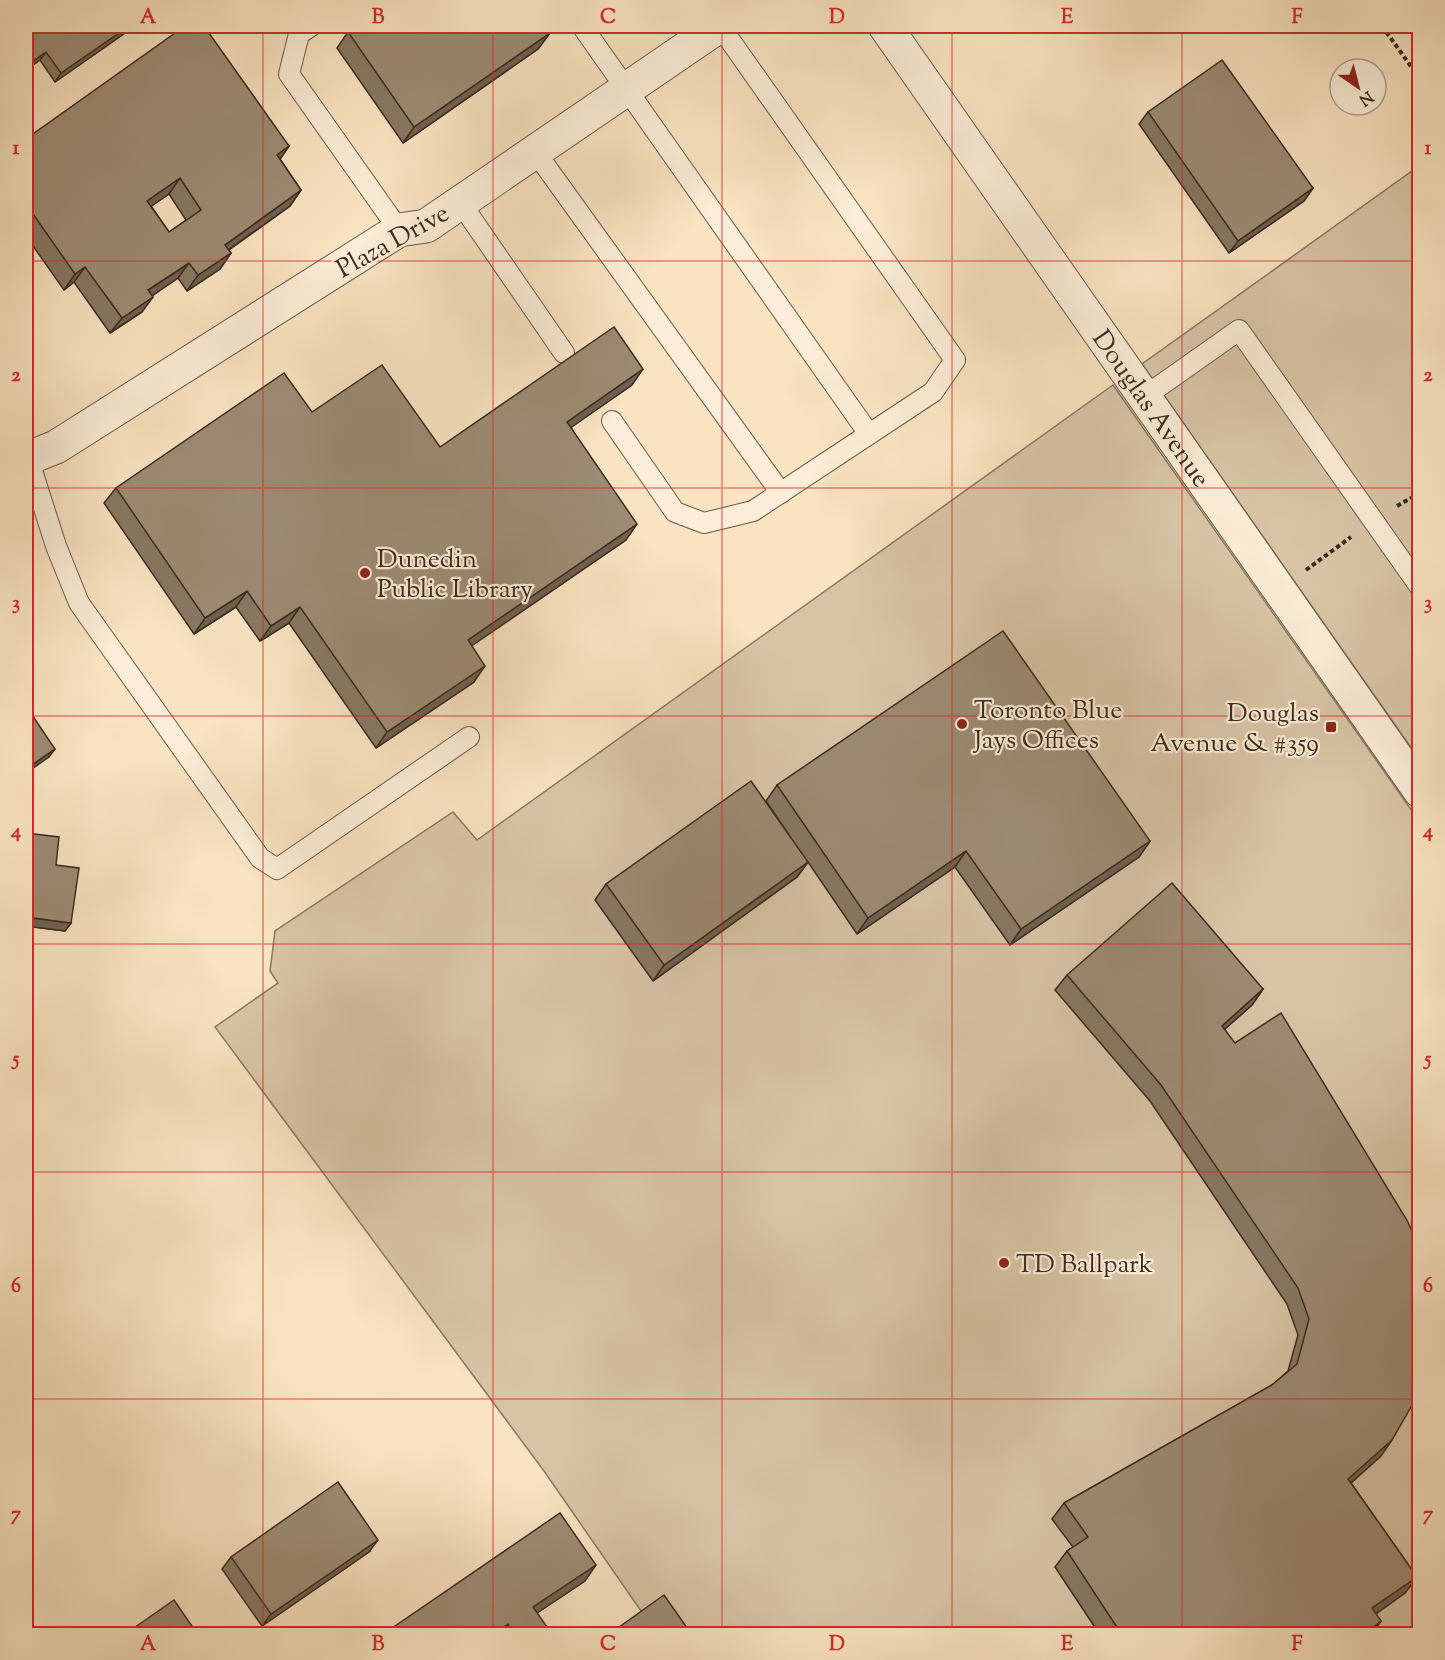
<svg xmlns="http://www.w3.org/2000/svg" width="1445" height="1660" font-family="'Sorts Mill Goudy',serif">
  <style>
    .green { fill: #d8c4a5; stroke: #887862; stroke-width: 1.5 }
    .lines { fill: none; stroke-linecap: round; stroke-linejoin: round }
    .service-casing { stroke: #695a48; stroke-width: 22 }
    .minor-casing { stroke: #695a48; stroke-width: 35 }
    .tertiary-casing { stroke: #695a48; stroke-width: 35 }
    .path { stroke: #392c1f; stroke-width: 4; stroke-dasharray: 4.5 3; stroke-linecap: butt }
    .service { stroke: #fbedd7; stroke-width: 20 }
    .minor { stroke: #fbedd7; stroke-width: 33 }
    .tertiary { stroke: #fbedd7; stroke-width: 33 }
    .wall { fill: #877863; stroke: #392c1f; stroke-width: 1.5; fill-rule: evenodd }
    .shaded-wall { fill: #6e6150; stroke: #392c1f; stroke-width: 1.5 }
    .building { fill: #9d8b73; stroke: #392c1f; stroke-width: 1.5; fill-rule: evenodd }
    .grid { fill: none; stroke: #d62828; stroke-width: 1.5; stroke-opacity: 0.55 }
    .poi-dot { fill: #8f2418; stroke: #fbedd7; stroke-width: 2 }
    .labels { text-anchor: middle; stroke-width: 4.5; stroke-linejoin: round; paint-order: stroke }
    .street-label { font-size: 26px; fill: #392c1f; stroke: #fbedd7 }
    .poi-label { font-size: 26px; fill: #392c1f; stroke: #fbedd7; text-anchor: start }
    .neatline { fill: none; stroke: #d62828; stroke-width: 2 }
    .grid-label { font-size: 20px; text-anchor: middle; font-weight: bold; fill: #d62828 }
  </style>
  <rect width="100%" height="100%" fill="#f9e3c1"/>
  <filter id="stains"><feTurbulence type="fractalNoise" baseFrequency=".00333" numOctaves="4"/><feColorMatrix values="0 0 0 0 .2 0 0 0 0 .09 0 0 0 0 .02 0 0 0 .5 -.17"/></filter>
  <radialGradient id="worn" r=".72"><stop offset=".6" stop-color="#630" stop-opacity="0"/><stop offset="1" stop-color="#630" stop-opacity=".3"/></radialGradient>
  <!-- green -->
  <g class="green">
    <polygon points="1419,166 1419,759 1142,364"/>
    <polygon points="1113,385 1419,821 1419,1634 657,1634 544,1471 215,1027 278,983 270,971 275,931 453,812 477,840"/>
  </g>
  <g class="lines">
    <defs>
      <g id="service">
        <polyline points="311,26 299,34 289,74 399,230"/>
        <polyline points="582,26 869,434"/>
        <polyline points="534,150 781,493"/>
        <polyline points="460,202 564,353"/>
        <polyline points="1144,397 1239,330 1420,587"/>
        <polyline points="612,421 675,512 704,523 753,511 933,392 955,360 720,26"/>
        <polyline points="28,458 56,546 79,603 260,858 277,869 469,737"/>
      </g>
      <polyline id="minor" points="26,459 56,447 399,230 426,226 719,26"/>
      <g id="tertiary">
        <path id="s1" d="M885,26L1420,791"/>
      </g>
    </defs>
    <!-- service casing -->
    <use href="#service" class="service-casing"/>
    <!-- minor casing -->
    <use href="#minor" class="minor-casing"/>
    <!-- tertiary casing -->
    <use href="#tertiary" class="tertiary-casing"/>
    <!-- path -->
    <g class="path">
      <polyline points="1382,26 1420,79"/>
      <polyline points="1397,506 1420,493"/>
      <polyline points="1306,570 1351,537"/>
    </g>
    <!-- service -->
    <use href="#service" class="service"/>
    <!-- minor -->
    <use href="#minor" class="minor"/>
    <!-- tertiary -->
    <use href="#tertiary" class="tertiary"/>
  </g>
  <!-- wall -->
  <g class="wall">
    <polygon points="26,26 135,26 55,82 40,60 26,70"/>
    <polygon points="1078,26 1091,26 1083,32"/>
    <polygon points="348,32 550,33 538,49 403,143 337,48"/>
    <polygon points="1148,112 1313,188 1304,201 1229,253 1139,124"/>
    <path d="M26,139L289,146L280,159L301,190L290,206L229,250L231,253L220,269L187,291L178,278L152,296L142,312L110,333L74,282L64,290L26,236ZM169,194L186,220L169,232L151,206Z"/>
    <polygon points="632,385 571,427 626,540 472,645 474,682 376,748 289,623 260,641 236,607 194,634 104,503 116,488 312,412 440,447"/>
    <polygon points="777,785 1150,841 1139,857 1010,945 955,867 857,934 808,862 797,877 653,981 595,900 606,884 789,835 766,801"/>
    <polygon points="26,833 56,865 71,923 65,931 26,926"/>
    <polygon points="1067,975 1263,989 1252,1005 1225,1029 1381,1456 1351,1483 1417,1577 1405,1593 1376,1614 1381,1621 1371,1635 1100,1635 1055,1567 1067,1551 1073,1547 1052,1519 1064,1503 1272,1385 1288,1371 1298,1335 1287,1304 1150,1101 1055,990"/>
    <polygon points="369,1552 262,1626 222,1569 231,1557"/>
    <polygon points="585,1581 537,1613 541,1635 382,1635"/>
  </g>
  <!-- shaded-wall -->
  <g class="shaded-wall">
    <polygon points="129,26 135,26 55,82 61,73"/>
    <polygon points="1087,26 1091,26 1083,32"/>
    <polygon points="550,33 538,49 403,143 414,127"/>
    <polygon points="46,52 40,60 26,70 26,66"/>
    <polygon points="289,146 278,162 277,155"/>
    <polygon points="180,178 169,194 136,217 147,201"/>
    <polygon points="1313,188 1304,201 1229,253 1238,241"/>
    <polygon points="301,190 290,206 214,260 225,245"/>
    <polygon points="231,253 220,269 187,291 198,275"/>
    <polygon points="189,263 178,278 137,306 148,290"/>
    <polygon points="85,267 74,282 64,290 75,274"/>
    <polygon points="153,297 142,312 110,333 122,318"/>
    <polygon points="643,369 632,385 556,438 567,422"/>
    <polygon points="637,524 626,540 457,656 468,640"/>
    <polygon points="247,591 236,607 194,634 205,618"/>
    <polygon points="300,607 289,623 260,641 271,626"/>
    <polygon points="485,666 474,682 376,748 387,732"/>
    <polygon points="55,749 49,757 26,773 26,769"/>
    <polygon points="1150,841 1139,857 1010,945 1021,929"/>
    <polygon points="966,851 955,867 857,934 868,918"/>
    <polygon points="808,862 797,877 653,981 664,965"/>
    <polygon points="26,917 71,923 65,931 26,926"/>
    <polygon points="1263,989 1252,1005 1211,1041 1222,1026"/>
    <polygon points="1392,1440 1381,1456 1337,1495 1348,1479"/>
    <polygon points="378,1540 369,1552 262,1626 271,1614"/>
    <polygon points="596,1565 585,1581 522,1623 533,1607"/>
    <polygon points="1417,1577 1405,1593 1361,1624 1372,1608"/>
    <polygon points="1381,1621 1371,1635 1363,1635"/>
    <polygon points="508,1624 501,1635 493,1635"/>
    <polygon points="547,1627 541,1635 535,1635"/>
  </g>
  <!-- building -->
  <g class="building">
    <polygon points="26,26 129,26 61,73 46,52 26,66"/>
    <path d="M185,26H204L289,146L277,155L301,190L225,245L231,253L198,275L189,263L148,290L153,297L122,318L85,267L75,274L26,204V139ZM180,178L201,210L169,232L147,201Z"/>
    <polygon points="357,26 544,26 550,33 414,127 348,32"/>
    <polygon points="1222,60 1313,188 1238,241 1148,112"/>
    <polygon points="614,327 643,369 567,422 637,524 468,640 485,666 387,732 300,607 271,626 247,591 205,618 116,488 284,373 312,412 382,365 440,447"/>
    <polygon points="1003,631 1150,841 1021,929 966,851 868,918 777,785"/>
    <polygon points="28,709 55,749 26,769 26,711"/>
    <polygon points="751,781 808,862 664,965 606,884"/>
    <polygon points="26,833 59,837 56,865 79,868 71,923 26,917 29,889 26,889"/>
    <polygon points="1172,883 1263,989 1222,1026 1235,1043 1281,1013 1408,1222 1419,1249 1419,1393 1392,1440 1348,1479 1417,1577 1372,1608 1381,1621 1363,1635 1345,1635 1341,1630 1335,1635 1122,1635 1067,1551 1088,1537 1064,1503 1272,1385 1297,1364 1309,1319 1298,1288 1161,1085 1067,975"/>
    <polygon points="338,1482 378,1540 271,1614 231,1557"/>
    <polygon points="560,1513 596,1565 533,1607 547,1627 535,1635 515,1635 508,1624 493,1635 382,1635"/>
    <polygon points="664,1595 692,1635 608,1635"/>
    <polygon points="174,1600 198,1635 124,1635"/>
  </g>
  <!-- grid -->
  <path class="grid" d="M263,26V1634M493,26V1634M722,26V1634M952,26V1634M1182,26V1634M26,261H1420M26,488H1420M26,716H1420M26,944H1420M26,1172H1420M26,1399H1420"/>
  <!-- markers -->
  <g class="poi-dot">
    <circle cx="365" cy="573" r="6"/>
    <circle cx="962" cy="724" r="6"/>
    <rect x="1325" y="721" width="12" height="12" rx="3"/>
    <circle cx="1004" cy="1263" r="6"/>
  </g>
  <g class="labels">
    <!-- street labels -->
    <g class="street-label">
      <text transform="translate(392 240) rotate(-29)" y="9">Plaza Drive</text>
      <text dy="9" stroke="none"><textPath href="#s1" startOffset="466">Douglas Avenue</textPath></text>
    </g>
    <!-- poi labels -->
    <g class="poi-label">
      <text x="377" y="567">Dunedin<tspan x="377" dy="30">Public Library</tspan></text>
      <text x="974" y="718">Toronto Blue<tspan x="974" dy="30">Jays Offices</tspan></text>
      <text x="1319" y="721" text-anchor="end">Douglas<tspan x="1319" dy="30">Avenue &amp; #359</tspan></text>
      <text x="1016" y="1272">TD Ballpark</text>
    </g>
  </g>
  <!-- margin -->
  <rect width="1445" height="1660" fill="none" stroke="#f9e3c1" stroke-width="66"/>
  <!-- north arrow -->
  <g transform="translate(1358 87) rotate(145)"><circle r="28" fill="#fbedd7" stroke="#ada08d" stroke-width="1.5"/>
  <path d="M0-4.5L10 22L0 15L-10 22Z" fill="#8f2418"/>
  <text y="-9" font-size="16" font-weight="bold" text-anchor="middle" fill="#392c1f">N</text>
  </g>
  <rect x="33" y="33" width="1379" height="1594" class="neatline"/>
  <g class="grid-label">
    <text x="148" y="23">A</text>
    <text x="378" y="23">B</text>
    <text x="608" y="23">C</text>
    <text x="837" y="23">D</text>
    <text x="1067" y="23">E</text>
    <text x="1297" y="23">F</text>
    <text x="16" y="154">1</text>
    <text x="1428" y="154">1</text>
    <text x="16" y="381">2</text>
    <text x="1428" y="381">2</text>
    <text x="16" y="609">3</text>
    <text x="1428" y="609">3</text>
    <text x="16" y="837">4</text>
    <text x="1428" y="837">4</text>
    <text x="16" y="1065">5</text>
    <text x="1428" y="1065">5</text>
    <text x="16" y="1292">6</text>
    <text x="1428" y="1292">6</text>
    <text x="16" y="1520">7</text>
    <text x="1428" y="1520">7</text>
    <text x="148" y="1650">A</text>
    <text x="378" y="1650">B</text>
    <text x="608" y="1650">C</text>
    <text x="837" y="1650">D</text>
    <text x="1067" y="1650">E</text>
    <text x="1297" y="1650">F</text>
  </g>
  <rect width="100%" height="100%" filter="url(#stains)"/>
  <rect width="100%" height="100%" fill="url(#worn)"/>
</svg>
